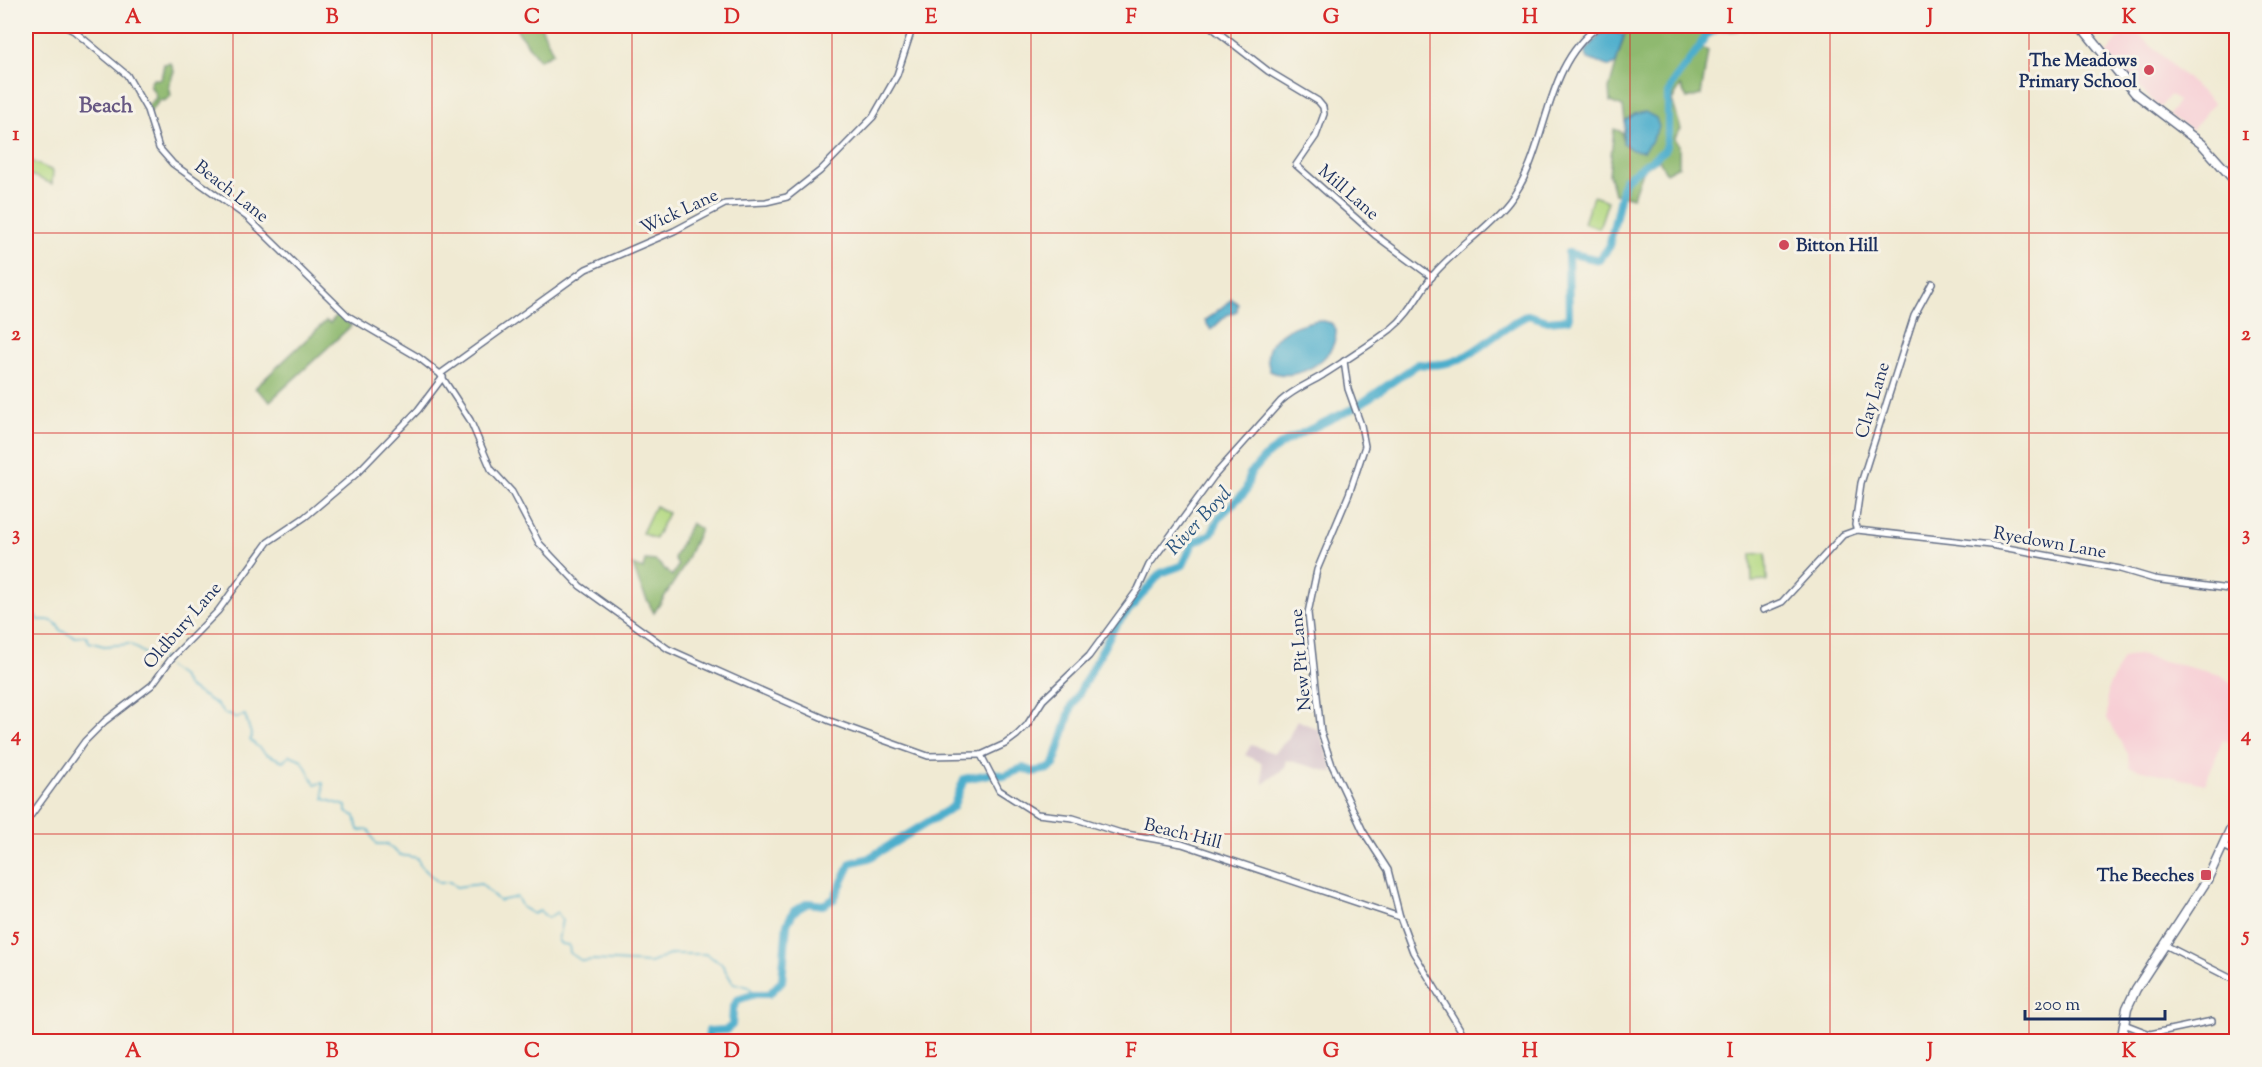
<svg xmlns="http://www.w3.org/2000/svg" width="2262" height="1067" font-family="'Sorts Mill Goudy',serif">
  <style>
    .built { fill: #f7cfd5 }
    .industrial { fill: #d2bdc8 }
    .green { fill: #b4d982; stroke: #688470; stroke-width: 1.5 }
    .forest { fill: #8fb970; stroke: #557467; stroke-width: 1.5 }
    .water { fill: #4daecc; stroke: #346e95; stroke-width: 1.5 }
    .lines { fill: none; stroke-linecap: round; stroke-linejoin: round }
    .stream { stroke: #4daecc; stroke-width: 1.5 }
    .river { stroke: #4daecc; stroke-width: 8 }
    .street-casing { stroke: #667087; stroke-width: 8 }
    .primary-casing { stroke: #667087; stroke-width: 11 }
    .street { stroke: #fff; stroke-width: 5 }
    .primary { stroke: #fff; stroke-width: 8 }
    .grid { fill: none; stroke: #d62828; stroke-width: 1.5; stroke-opacity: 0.55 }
    .poi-dot { fill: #d1495b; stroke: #f7f3e8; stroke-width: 2 }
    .labels { text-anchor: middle; stroke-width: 6; stroke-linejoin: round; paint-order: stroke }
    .poi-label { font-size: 18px; font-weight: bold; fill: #1b2f5e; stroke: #f7f3e8; text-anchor: end }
    .street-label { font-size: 18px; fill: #1b2f5e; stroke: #f7f3e8 }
    .water-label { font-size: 20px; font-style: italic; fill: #2a557f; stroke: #f7f3e8 }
    .quarter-label { font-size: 21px; font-weight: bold; fill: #675883; stroke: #f7f3e8 }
    .neatline { fill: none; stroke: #d62828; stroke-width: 2 }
    .grid-label { font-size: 20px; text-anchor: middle; font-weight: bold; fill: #d62828 }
  </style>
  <rect width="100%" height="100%" fill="#f7f3e8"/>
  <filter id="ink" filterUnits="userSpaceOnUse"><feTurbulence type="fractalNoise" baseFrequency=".0167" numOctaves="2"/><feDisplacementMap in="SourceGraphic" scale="12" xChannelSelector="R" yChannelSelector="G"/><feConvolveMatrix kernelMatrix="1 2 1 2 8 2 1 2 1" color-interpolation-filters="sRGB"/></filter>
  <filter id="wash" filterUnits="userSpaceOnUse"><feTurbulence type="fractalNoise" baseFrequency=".008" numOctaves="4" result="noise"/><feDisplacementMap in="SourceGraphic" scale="24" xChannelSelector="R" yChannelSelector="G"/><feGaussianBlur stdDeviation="1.35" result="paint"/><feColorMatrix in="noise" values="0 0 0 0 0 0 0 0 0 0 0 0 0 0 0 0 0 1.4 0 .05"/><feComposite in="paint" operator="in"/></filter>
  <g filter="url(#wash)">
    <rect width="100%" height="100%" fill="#f0ead3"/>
    <!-- built -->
    <g class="built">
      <polygon points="2129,26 2214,103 2192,130 2169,115 2178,101 2170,95 2160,108 2106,54"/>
      <polygon points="2138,655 2221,675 2236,687 2236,745 2223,740 2205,784 2129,767 2128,754 2107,719 2108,688 2123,658"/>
    </g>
    <!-- industrial -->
    <polygon class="industrial" points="1297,720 1319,730 1334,773 1287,760 1285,768 1263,784 1262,763 1245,755 1251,745 1274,753 1288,739"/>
    <!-- green -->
    <g class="green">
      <polygon points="26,159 53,171 52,184 26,173"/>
      <polygon points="1593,196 1608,201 1599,228 1584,223"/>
      <polygon points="655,506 668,513 655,539 642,533"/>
      <polygon points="1766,553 1767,581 1752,582 1751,554"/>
    </g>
    <!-- forest -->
    <g class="forest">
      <polygon points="514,26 541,26 553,53 539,60"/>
      <polygon points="1627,26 1780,26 1731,31 1718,28 1705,36 1700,47 1708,51 1701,95 1687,99 1681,86 1672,100 1681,129 1674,138 1679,145 1679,166 1666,173 1659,159 1642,171 1633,197 1614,194 1609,174 1614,129 1622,132 1623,143 1632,150 1643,151 1635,114 1625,121 1623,107 1610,102 1609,89"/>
      <path d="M171,63L174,71L169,85L171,96L164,101L160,100L149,113L147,106L156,98C156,89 146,88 153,79H161L164,64Z"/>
      <polygon points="338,314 351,326 270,401 255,388 326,321 330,323"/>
      <polygon points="691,523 700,529 681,571 654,613 641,588 633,565 643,569 645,560 656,561 672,576 678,566 674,558"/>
    </g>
    <!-- water -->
    <g class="water">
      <polygon points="1605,29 1624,35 1616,63 1610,67 1588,59 1585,52"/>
      <polygon points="1645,112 1656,118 1659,127 1651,142 1643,151 1632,150 1623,143 1625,121 1635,114"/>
      <polygon points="1232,299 1238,304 1237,311 1227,315 1211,330 1205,321"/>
      <path d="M1318,320L1331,323L1336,329C1338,359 1296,384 1270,371C1258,338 1291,325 1318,320Z"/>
    </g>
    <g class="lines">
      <!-- stream -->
      <g class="stream">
        <path d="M26,602L31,603L30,612L35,615L38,620C46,619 57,619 60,630L75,637L86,636L89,642L104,646L130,644L148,656L155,652L166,663"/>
        <polyline points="168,667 181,676 187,686 216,704 225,714 231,714 234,718 245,715 252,737 250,740 266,754 283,761 290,755 302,760 315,784 323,783 324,799 346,806 346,812 355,816 358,830 369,830 376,844 386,844 400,855 418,858 420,865 439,883 450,882 456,887 481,884 499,901 517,897 522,907 533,914 540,911 548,918 557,912 562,920 558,940 561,944 569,945 570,953 582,961 594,960 650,963 672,954 705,954 721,963 733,983 749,987 755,994"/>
      </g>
      <!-- river -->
      <path class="river" d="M708,1042L709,1031L726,1030L732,1025L733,1009L737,1000L755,994H769L782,981L787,924L794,911L808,903L823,905L834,899L851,863L869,858L953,807L964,779L994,773L1004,776L1023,768L1033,772L1048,769L1054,765L1071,708L1115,626L1161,573L1183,565L1193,543L1211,534L1220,516L1246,491L1250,474L1268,454L1288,440L1356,407L1418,364C1470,371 1485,335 1528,315L1548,321L1569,319L1568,253L1599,260L1609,247L1624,180L1665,150L1668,133V95L1674,81L1699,48L1705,36L1718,28L1735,26"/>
    </g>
  </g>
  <g filter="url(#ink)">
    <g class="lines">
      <defs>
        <g id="street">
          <polyline points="64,26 74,31 127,75 147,110 159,148 173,164 247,217 348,316 418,357 440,374 470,420 491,469 512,492 539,543 580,586 668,649 830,721 928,756 981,755"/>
          <polyline points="1210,26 1268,71 1318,101 1323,107 1324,114 1316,136 1296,165 1375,235 1432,277"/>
          <polyline points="1344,361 1348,389 1361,425 1365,446 1349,494 1317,570 1308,613 1321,732 1332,765 1363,831 1388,870 1400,917 1413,952 1468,1042"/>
          <polyline points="440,374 586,269 674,231 725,204 766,202 787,197 820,171 873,117 897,75 913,26"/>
          <polyline points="1857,530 1855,525 1861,483 1914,316 1932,283"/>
          <polyline points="1763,610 1782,602 1843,535 1857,530 1991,545 2120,569 2154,579 2236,590"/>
          <path d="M981,755L1005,744L1017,735L1027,725L1043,700L1089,656L1138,589L1149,565L1214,476L1281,401C1294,389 1308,384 1323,375C1346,360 1370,345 1391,329C1411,313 1418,294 1433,275C1456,248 1487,230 1509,202C1550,150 1541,67 1599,26"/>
          <polyline points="981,755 999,790 1037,814 1073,818 1121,833 1182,844 1400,917"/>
          <polyline points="26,822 85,741 105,721 152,685 171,659 218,611 268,542 305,517 356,474 418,410 443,377"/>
          <polyline points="2223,846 2236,852"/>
          <polyline points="2165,945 2236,981"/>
          <polyline points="2124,1024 2150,1034 2212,1021"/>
        </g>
        <g id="primary">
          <polyline points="2081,26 2135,93 2202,144 2236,182"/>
          <polyline points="2121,1042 2127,1008 2136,989 2207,880 2236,817"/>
        </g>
      </defs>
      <!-- street casing -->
      <use href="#street" class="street-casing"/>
      <!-- primary casing -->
      <use href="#primary" class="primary-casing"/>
      <!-- street -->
      <use href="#street" class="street"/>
      <!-- primary -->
      <use href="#primary" class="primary"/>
    </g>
  </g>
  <!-- grid -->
  <path class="grid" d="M233,26V1042M432,26V1042M632,26V1042M832,26V1042M1031,26V1042M1231,26V1042M1430,26V1042M1630,26V1042M1830,26V1042M2029,26V1042M26,233H2236M26,433H2236M26,634H2236M26,834H2236"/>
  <!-- markers -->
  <g class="poi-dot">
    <circle cx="2149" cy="70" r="6"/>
    <circle cx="1784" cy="245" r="6"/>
    <rect x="2200" y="869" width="12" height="12" rx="3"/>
  </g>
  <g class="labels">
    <!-- poi labels -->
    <g class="poi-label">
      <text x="2137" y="66">The Meadows<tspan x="2137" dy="21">Primary School</tspan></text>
      <text x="1796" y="251" text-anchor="start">Bitton Hill</text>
      <text x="2194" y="881">The Beeches</text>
    </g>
    <!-- street labels -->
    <g class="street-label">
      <text transform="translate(232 191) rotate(38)" y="6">Beach Lane</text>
      <text transform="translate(1349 192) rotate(41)" y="6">Mill Lane</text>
      <text transform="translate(679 211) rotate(-25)" y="6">Wick Lane</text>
      <text transform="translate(1872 400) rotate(-73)" y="6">Clay Lane</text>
      <text transform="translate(2050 542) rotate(10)" y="6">Ryedown Lane</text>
      <text transform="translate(182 625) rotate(-49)" y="6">Oldbury Lane</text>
      <text transform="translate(1300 660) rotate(-95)" y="6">New Pit Lane</text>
      <text transform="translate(1183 833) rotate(14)" y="6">Beach Hill</text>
    </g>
    <!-- water labels -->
    <g class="water-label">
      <text transform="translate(1198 520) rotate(-47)" y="7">River Boyd</text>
    </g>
    <!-- quarter labels -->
    <g class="quarter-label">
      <text x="106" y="112">Beach</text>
    </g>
  </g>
  <!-- margin -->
  <rect width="2262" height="1067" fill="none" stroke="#f7f3e8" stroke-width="66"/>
  <!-- scale -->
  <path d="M2025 1010v9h140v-9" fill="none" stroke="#1b2f5e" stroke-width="3"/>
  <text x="2034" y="1010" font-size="18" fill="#1b2f5e" stroke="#f7f3e8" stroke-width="4.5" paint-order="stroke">200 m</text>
  <rect x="33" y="33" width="2196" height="1001" class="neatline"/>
  <g class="grid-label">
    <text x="133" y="23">A</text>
    <text x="332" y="23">B</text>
    <text x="532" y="23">C</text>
    <text x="732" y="23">D</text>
    <text x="931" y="23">E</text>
    <text x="1131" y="23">F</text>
    <text x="1331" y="23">G</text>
    <text x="1530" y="23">H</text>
    <text x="1730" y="23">I</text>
    <text x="1930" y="23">J</text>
    <text x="2129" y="23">K</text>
    <text x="16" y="140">1</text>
    <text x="2246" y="140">1</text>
    <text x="16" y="340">2</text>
    <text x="2246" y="340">2</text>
    <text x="16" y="540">3</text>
    <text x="2246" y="540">3</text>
    <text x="16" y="741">4</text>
    <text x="2246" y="741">4</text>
    <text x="16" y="941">5</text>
    <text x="2246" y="941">5</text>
    <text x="133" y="1057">A</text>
    <text x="332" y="1057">B</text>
    <text x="532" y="1057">C</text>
    <text x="732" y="1057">D</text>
    <text x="931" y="1057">E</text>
    <text x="1131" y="1057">F</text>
    <text x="1331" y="1057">G</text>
    <text x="1530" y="1057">H</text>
    <text x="1730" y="1057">I</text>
    <text x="1930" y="1057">J</text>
    <text x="2129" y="1057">K</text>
  </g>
</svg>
